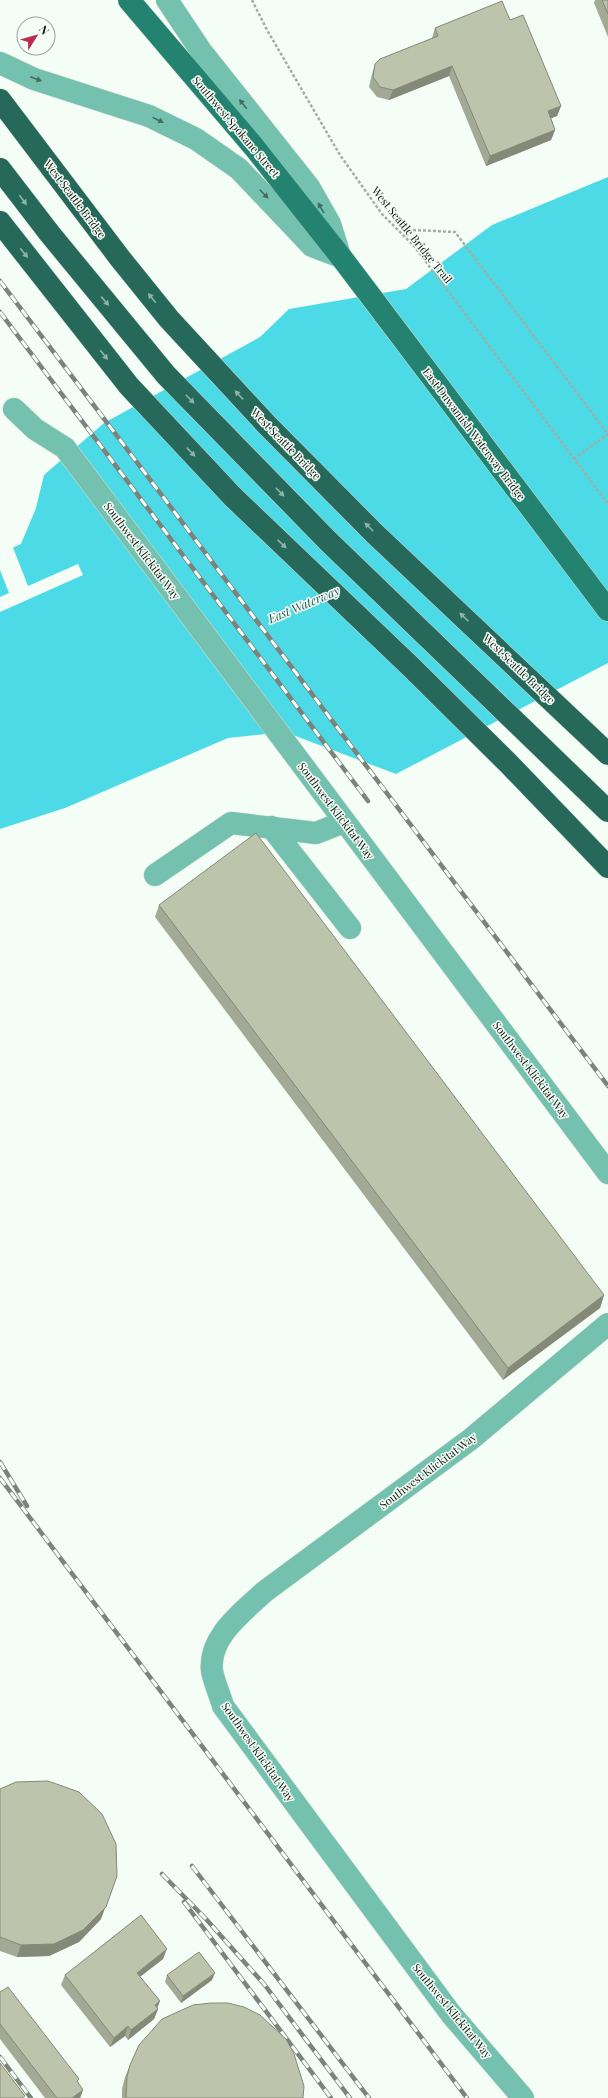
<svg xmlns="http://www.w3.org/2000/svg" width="608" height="2098" font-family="'Playfair Display',serif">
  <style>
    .water { fill: #4ddae7 }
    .pier { fill: #f5fef6 }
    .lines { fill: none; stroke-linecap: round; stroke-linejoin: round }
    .minor-casing { stroke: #d0d9d1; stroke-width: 23 }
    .major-casing { stroke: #d0d9d1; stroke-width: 23 }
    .highway-casing { stroke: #d0d9d1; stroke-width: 23 }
    .path { stroke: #a5aea6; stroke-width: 2.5; stroke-dasharray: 3 2; stroke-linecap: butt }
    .minor { stroke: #75c1af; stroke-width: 22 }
    .major { stroke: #248370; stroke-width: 22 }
    .highway { stroke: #26695b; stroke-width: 22 }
    .rail-casing { stroke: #7b837c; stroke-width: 4.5 }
    .rail { stroke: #f5fef6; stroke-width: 3; stroke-dasharray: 9; stroke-linecap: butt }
    .wall { fill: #a2a994 }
    .shaded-wall { fill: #848978 }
    .building { fill: #bcc4ac; stroke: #848978 }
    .oneway { fill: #426c60 }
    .oneway2 { fill: #8eb4a8 }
    .labels { text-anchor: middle; stroke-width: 3; stroke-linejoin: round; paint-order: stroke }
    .street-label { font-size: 11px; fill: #0f1710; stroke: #f5fef6 }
    .water-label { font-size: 12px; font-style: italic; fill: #19555a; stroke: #f5fef6 }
  </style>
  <rect width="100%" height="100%" fill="#f5fef6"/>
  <!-- water -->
  <polygon class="water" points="608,177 608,663 396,774 285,732 228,738 65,808 0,829 0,553 21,544 36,508 44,475 104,423 260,337 289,309 406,289 492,225"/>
  <!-- pier -->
  <polygon class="pier" points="12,545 28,586 78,564 83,575 0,612 0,597 9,593 0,570 0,550"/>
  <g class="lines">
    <defs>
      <g id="minor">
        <polyline points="167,0 201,51 309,187 330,224 340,256"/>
        <polyline points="0,63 34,79 149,116 196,139 239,169 312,246 341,257"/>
        <polyline points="14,409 35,429 65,448 608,1173"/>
        <polyline points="271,827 350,928"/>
        <polyline points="155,875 231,823 316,833 344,822"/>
        <path d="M523,2098L451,2014L223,1706C220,1695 214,1682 212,1671C208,1637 243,1612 264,1592L471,1439L608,1324"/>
      </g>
      <polyline id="major" points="129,0 254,147 341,257 608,610"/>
      <g id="highway">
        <polyline points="0,100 119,257 169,319 267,425 375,534 608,754"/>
        <polyline points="0,169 50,234 166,375 328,541 608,811"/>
        <polyline points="0,222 129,386 233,497 410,666 509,764 608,867"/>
      </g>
    </defs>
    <!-- minor casing -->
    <use href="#minor" class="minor-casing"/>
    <!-- major casing -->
    <use href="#major" class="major-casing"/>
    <!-- highway casing -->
    <use href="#highway" class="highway-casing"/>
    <!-- path -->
    <g class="path">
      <polyline points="252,0 267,30 340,155 382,214 414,246 608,504"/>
      <polyline points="405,236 413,230 455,232 608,434"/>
      <polyline points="574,459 608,434"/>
    </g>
    <!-- minor -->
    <use href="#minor" class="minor"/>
    <!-- major -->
    <use href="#major" class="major"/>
    <!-- highway -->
    <use href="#highway" class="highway"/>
    <defs>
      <g id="rail">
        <polyline points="0,281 608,1086"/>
        <polyline points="0,312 368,801"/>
        <polyline points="0,1462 27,1506"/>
        <polyline points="0,1478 467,2098"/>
        <polyline points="192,1866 369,2098"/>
        <polyline points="162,1874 206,1919 264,1984 350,2098"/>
        <polyline points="184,1902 331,2098"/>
        <polyline points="0,2057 31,2098"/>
      </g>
    </defs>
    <!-- rail casing -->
    <use href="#rail" class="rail-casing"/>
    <!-- rail -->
    <use href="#rail" class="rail"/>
  </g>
  <!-- wall -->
  <g class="wall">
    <polygon points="595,0 608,0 608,37 594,3"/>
    <polygon points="510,20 561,106 557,116 551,118 555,130 551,140 486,166 449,76 389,100 377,97 369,87 372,74 375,64 432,38 435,28"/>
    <polygon points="159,905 604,1295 600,1308 503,1380 155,917"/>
    <polygon points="0,1789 101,1919 79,1942 49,1956 17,1957 0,1951"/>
    <polygon points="163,1959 140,1977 160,2001 157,2008 158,2009 154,2019 128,2040 125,2036 110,2047 61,1985 65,1975"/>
    <polygon points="167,1975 212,1980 181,2003 165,1982"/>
    <polygon points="0,1992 79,2079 78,2082 83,2090 80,2098 45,2098 0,2039"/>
    <polygon points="130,2065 303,2098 122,2098 122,2089 125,2077"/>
  </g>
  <!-- shaded-wall -->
  <g class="shaded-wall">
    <polygon points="452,66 449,76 389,100 393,90"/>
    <polygon points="561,106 557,116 544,121 548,111"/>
    <polygon points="555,130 551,140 486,166 490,156"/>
    <polygon points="604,1295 600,1308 503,1380 508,1368"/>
    <polygon points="117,1876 101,1919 79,1942 49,1956 17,1957 21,1945"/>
    <polygon points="167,1949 163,1959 133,1982 137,1973"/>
    <polygon points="215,1973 212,1980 181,2003 183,1996"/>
    <polygon points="160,2001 156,2011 158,2009 154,2019 128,2040 131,2030 155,2005"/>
    <polygon points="128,2026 125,2036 110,2047 114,2038"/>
    <polygon points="83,2090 80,2098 72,2098"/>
  </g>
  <!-- building -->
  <g class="building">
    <polygon points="602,0 608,0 608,14"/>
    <polygon points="502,1 510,20 523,15 561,106 548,111 555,130 490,156 452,66 393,90 380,87 373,77 375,64 380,59 438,36 435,28"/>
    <polygon points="256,833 604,1295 508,1368 159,905"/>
    <polygon points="48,1781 79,1792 102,1814 116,1844 117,1876 106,1907 83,1930 54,1944 21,1945 0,1937 0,1789 16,1782"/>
    <polygon points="141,1915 167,1949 137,1973 160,2001 155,2005 158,2009 131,2030 128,2026 114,2038 65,1975"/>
    <polygon points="199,1952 215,1973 183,1996 167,1975"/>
    <polygon points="8,1987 79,2079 77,2081 83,2090 72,2098 57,2098 0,2024 0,1992"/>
    <polygon points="211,2003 228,2003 244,2007 260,2015 286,2039 294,2054 304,2086 303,2098 126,2098 127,2077 130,2065 139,2045 162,2019 193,2005"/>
    <polygon points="0,2063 25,2096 22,2098 0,2098"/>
  </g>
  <!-- one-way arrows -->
  <defs><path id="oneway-solid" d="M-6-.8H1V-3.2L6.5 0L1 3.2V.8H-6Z"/></defs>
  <g class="oneway">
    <use href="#oneway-solid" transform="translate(36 79) rotate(21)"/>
    <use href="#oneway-solid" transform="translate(243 104) rotate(-128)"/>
    <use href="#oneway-solid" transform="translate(158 120) rotate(26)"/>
    <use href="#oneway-solid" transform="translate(264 194) rotate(45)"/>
    <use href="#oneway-solid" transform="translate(321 208) rotate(-120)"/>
  </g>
  <g class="oneway2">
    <use href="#oneway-solid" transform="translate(23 200) rotate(53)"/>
    <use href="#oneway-solid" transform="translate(24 253) rotate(52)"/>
    <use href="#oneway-solid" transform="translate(152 298) rotate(-129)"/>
    <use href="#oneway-solid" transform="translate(105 301) rotate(50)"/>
    <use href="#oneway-solid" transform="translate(104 355) rotate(52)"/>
    <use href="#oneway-solid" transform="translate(239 395) rotate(-133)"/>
    <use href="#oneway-solid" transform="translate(190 399) rotate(46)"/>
    <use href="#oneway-solid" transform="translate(191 452) rotate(47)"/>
    <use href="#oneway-solid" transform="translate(280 492) rotate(46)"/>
    <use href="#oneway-solid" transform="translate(369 527) rotate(-135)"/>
    <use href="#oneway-solid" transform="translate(282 544) rotate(43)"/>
    <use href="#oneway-solid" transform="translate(464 617) rotate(-137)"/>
  </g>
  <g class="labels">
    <!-- street labels -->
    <g class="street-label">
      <text transform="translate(236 127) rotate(50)" y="4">Southwest Spokane Street</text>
      <text transform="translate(75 199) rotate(53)" y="4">West Seattle Bridge</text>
      <text transform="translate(412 235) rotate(51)" y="4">West Seattle Bridge Trail</text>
      <text transform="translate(474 434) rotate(53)" y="4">East Duwamish Waterway Bridge</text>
      <text transform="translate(286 444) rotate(46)" y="4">West Seattle Bridge</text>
      <text transform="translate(142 551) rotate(53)" y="4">Southwest Klickitat Way</text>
      <text transform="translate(519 669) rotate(44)" y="4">West Seattle Bridge</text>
      <text transform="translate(336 811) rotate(53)" y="4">Southwest Klickitat Way</text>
      <text transform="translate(531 1070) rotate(53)" y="4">Southwest Klickitat Way</text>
      <text transform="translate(428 1471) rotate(-37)" y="4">Southwest Klickitat Way</text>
      <text transform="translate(258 1752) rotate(55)" y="4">Southwest Klickitat Way</text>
      <text transform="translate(452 2011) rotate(51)" y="4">Southwest Klickitat Way</text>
    </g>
    <!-- water labels -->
    <g class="water-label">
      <text transform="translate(304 605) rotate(-23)" y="4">East Waterway</text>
    </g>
  </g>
  <!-- north arrow -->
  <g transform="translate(36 36) rotate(53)"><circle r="19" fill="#f5fef6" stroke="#99a29a"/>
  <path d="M0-3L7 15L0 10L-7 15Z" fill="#bc2b50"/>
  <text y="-6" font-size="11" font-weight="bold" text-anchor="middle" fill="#0f1710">N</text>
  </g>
</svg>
